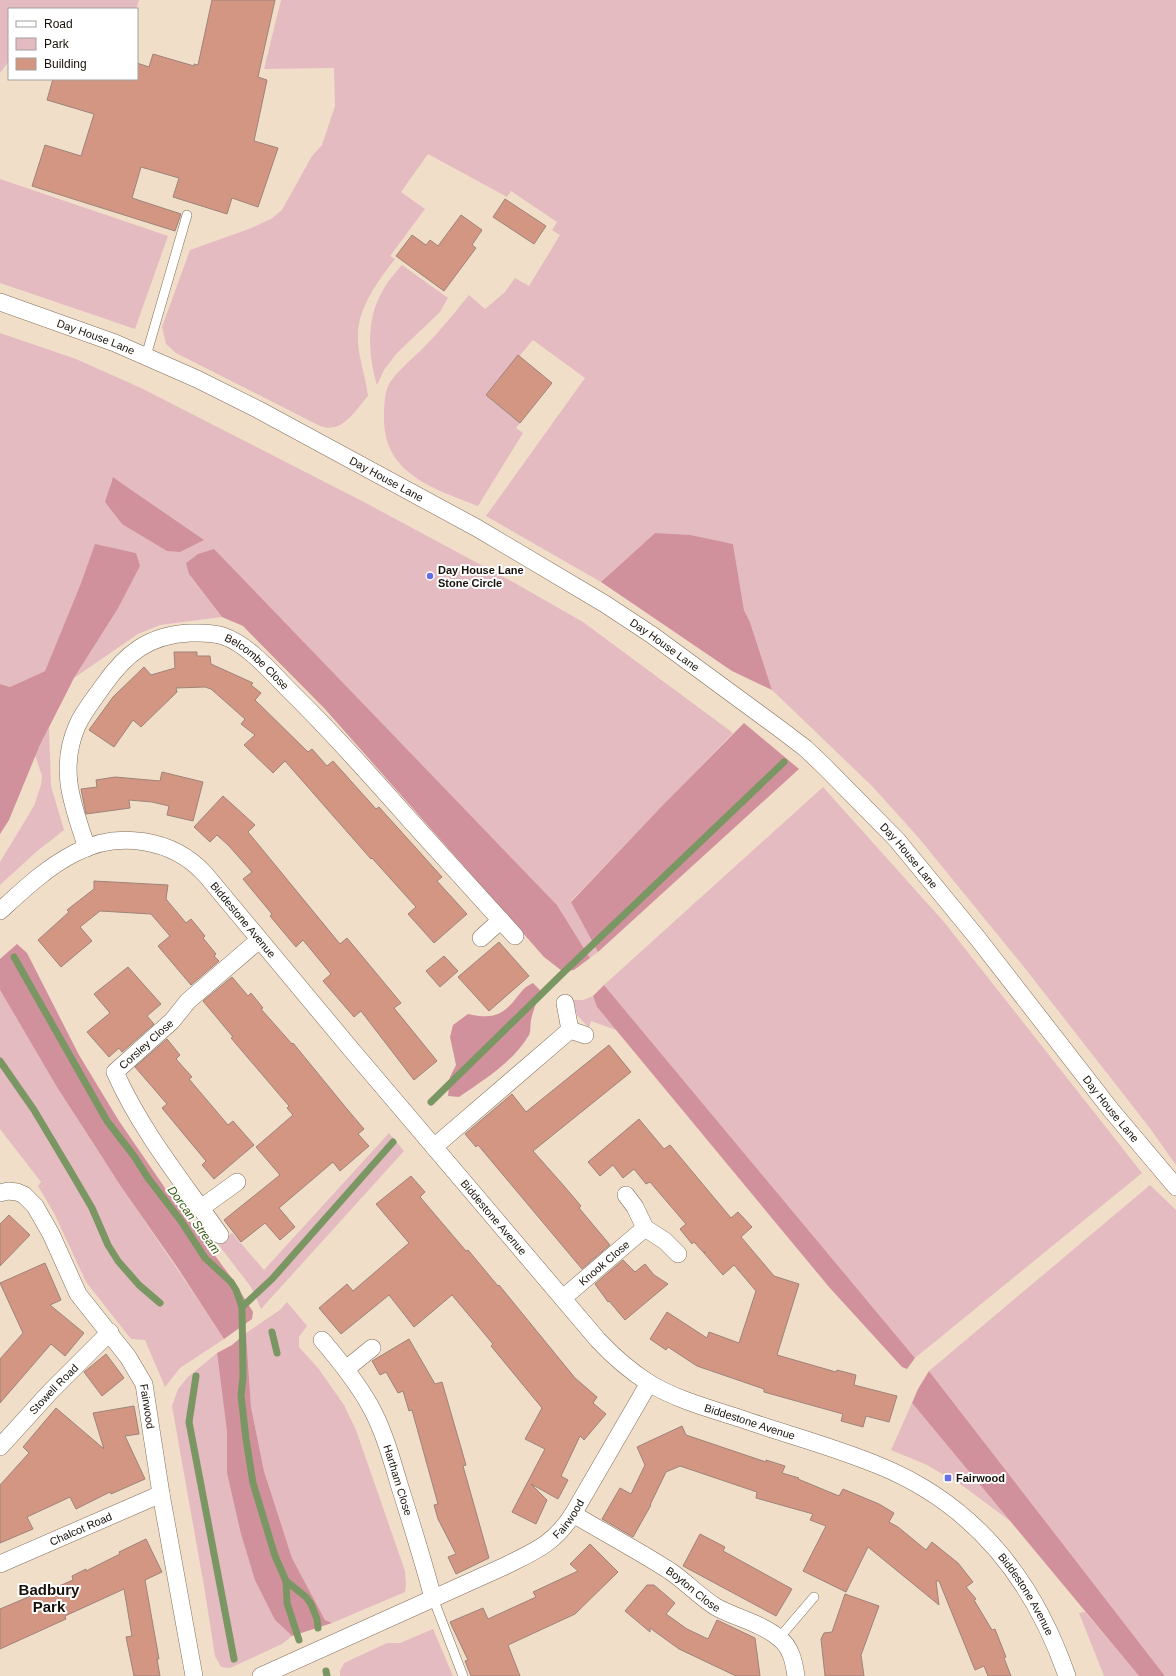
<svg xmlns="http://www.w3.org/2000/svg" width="1176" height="1676" font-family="Helvetica,sans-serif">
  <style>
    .green { fill: #e4bbc1; fill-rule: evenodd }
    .forest { fill: #d1919c }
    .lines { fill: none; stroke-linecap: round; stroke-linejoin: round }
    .stream { stroke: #7a9663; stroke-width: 7 }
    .building { fill: #d39682; stroke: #9e837a }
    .service-casing { stroke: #806e5b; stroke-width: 10 }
    .minor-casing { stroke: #806e5b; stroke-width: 18 }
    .service { stroke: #fff; stroke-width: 9 }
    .minor { stroke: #fff; stroke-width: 17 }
    .poi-dot { fill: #646fe7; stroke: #fff; stroke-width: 1.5 }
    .labels { text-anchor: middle; stroke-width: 4; stroke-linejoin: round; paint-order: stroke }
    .street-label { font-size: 11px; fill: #18120a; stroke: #fff }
    .poi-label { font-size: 11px; font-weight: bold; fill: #18120a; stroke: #fff; text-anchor: start }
    .water-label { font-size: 12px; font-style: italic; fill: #385b0e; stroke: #fff }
    .district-label { font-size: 15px; font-weight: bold; fill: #18120a; stroke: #fff }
  </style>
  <rect width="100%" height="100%" fill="#f1dec8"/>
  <!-- green -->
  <g class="green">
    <polygon points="0,0 139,0 136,9 9,9 9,61 0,73"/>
    <path d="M281,0H1176V1165L1149,1127L1024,967L918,837L872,786L772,690L750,622L744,610L733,544L655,533L601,582L486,516L585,378L533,340L486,395L520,423L516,428L523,433L478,506C435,489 385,475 384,420C384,410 384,398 387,389C391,375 415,357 425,346C441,330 455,312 469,295L485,309L505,292L515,278L529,286L560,235L552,230L557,222L511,191L507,197L428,154L401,192L425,209L390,256L395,259C378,281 358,307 358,336C357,354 366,377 368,396C354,412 341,436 318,425L176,353L166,344L162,327L190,250L249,229L271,219L282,210L312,156L322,145L335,106L334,68L264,69Z"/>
    <polygon points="0,179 168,236 135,329 0,283"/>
    <path d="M402,265L448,298L440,312L397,353L384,370L377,385C368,354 366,320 382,292C387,282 395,273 402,265Z"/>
    <path d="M0,333L76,359L141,388L362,501L513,582L583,622L733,733L571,901L598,952L590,958L557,905L214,550L189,574L222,617L160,625L138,634L74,678L117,610L136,553L95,545L81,583L45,671L10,687L0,684ZM112,478L122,524L106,502Z"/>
    <polygon points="49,728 51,786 64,830 36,852 0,885 0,862 34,806 41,785 42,776 35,755"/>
    <polygon points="823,787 944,922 1142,1173 915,1358 604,985"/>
    <path d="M0,990C39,1056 78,1122 121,1186C155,1237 190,1287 224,1339L180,1368L165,1387L145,1340L131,1339L86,1282L55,1215L38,1186L41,1182L0,1129Z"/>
    <polygon points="593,996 597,1007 616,1030 591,1021 589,1028 577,1015 573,1000 583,1000"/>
    <polygon points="389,1133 404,1151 261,1309 251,1287 218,1244 232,1233 264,1270"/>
    <polygon points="1150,1185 1176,1210 1176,1676 1165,1676 929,1371"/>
    <polygon points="287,1302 307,1326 299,1337 299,1347 318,1368 344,1405 356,1430 405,1571 406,1584 405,1592 332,1623 325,1620 292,1558 264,1471 251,1407 246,1333 280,1310"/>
    <polygon points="217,1353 227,1432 227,1473 275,1620 292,1636 282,1644 230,1668 221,1667 215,1656 205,1592 172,1406 178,1389 188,1377"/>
    <polygon points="912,1403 1010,1521 963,1486 927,1465 891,1450"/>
    <polygon points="1085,1612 1139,1676 1104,1676 1079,1613"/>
    <polygon points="433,1629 453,1676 340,1676 340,1671 344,1663 387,1643 400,1643"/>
  </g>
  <!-- forest -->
  <g class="forest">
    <polygon points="113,477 124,485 204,540 180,552 167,551 122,524 105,502"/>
    <polygon points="655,533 690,535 733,544 744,610 750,622 772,690 732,671 601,582"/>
    <polygon points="95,544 136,553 140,566 117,610 74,678 39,747 9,820 0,834 0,684 10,687 45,671 81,583"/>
    <polygon points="214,549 557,905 590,958 574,970 562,971 544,957 325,709 243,626 222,617 189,574 186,563 198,554"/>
    <polygon points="744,723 799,769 598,952 571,902 663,805"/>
    <polygon points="17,944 27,953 79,1055 119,1121 165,1188 233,1280 253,1312 252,1319 224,1339 177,1267 120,1185 57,1087 0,990 0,959"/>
    <path d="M533,983L540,990C538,1000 533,1010 531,1020C530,1025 531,1031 529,1035C513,1062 484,1080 459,1097L448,1096L450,1077L456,1065L450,1037L453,1025L468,1014C491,1019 502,1017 517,997C524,989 523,988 533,983Z"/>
    <polygon points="604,985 915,1358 907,1369 902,1367 829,1287 597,1007 593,996"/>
    <polygon points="246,1333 251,1407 264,1471 292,1558 325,1620 332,1623 292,1636 275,1620 255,1580 241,1534 227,1473 227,1432 217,1353 232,1345"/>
    <polygon points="929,1371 1165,1676 1139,1676 912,1403 918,1389"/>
  </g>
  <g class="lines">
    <!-- stream -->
    <g class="stream">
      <polyline points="14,957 107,1121 134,1156 148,1178 181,1221 205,1258 231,1282 236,1290 242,1307 243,1377 241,1395 246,1439 253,1483 275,1556 286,1581 306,1597 311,1604 317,1619 318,1628"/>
      <polyline points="0,1061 34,1110 71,1172 92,1208 108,1245 118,1261 139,1285 160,1303"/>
      <polyline points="431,1102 565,971 784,762"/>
      <polyline points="242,1307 272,1279 393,1142"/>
      <polyline points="272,1332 277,1353"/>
      <polyline points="196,1376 189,1422 234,1659"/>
      <polyline points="286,1581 287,1603 299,1640"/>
      <polyline points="326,1671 327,1676"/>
    </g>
  </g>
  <!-- building -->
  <g class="building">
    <polygon points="212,0 275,0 258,77 267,80 254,141 278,148 258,207 232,198 227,214 173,197 179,178 141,167 132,198 181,214 175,231 32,186 45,145 81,156 94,114 47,100 53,79 137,79 137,63 149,67 153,54 194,66 194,64 198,65"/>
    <polygon points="505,199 546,226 534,244 493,217"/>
    <polygon points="461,215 482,230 472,245 476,248 444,291 396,256 412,235 426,245 430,240 438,246"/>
    <polygon points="518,355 552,383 520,423 486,395"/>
    <polygon points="174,652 197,652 197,656 210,656 211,664 253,683 251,685 261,693 255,700 308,752 312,749 327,766 333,761 376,809 379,807 442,877 437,881 467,914 434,943 408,914 416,907 372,858 371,859 285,761 273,773 244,745 255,735 241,724 245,719 211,689 205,687 176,688 177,692 141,727 133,720 114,747 89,730 113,697 144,667 151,675 175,668"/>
    <polygon points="162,772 203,782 193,821 167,815 169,806 152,802 129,800 130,808 86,814 81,789 97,787 96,780 115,777 160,781"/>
    <polygon points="223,796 255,825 248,832 340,944 347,938 401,1003 394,1008 437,1061 414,1080 361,1011 354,1017 323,981 331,974 303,940 296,947 270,916 272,914 243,879 252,872 229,846 217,835 210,842 194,827"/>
    <polygon points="94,881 168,885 166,899 186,923 191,919 205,936 203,938 216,954 214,956 219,961 191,985 158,946 170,936 151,914 100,911 80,927 92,941 61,967 38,940 69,912 67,910 94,889"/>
    <polygon points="499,942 529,976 489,1011 458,977"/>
    <polygon points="444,956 458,971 440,987 426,971"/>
    <polygon points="128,967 161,1004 147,1016 154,1024 122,1052 119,1048 109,1057 87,1032 110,1013 94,994"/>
    <polygon points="232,977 248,996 251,993 263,1008 261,1009 292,1044 293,1043 347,1109 364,1129 358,1134 369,1146 340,1171 333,1162 279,1208 295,1227 280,1240 265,1223 241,1242 224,1220 280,1175 256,1147 293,1115 287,1108 289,1106 231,1038 233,1037 203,1001"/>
    <polygon points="167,1039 180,1055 176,1059 192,1077 189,1079 228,1125 233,1121 254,1145 214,1179 202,1165 206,1161 162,1108 167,1104 135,1067"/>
    <polygon points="609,1045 631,1072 533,1151 564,1186 581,1206 579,1208 610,1245 582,1269 478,1145 476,1147 465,1134 512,1094 526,1112"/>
    <polygon points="639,1119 664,1149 670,1145 731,1218 738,1212 752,1227 741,1237 774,1276 799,1284 777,1355 836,1372 837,1370 856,1375 854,1385 897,1396 889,1422 866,1416 863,1427 841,1421 843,1414 764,1392 764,1389 697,1366 668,1347 666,1350 650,1339 667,1312 707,1338 709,1332 739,1343 756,1291 734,1265 723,1275 704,1253 706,1251 704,1253 694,1242 692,1244 680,1229 686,1224 650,1182 646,1184 634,1169 623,1178 613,1165 600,1176 588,1162"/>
    <polygon points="411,1176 425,1192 420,1197 466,1251 468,1250 498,1286 499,1285 575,1378 597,1397 593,1403 606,1414 584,1440 580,1436 561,1476 568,1480 558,1499 531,1484 547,1500 536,1524 512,1512 545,1449 525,1439 542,1408 491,1346 493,1344 452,1295 414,1327 389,1295 341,1334 319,1308 347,1284 353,1291 409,1243 376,1204"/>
    <polygon points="9,1215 30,1235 0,1266 0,1224"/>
    <polygon points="623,1260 635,1272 645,1264 654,1275 668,1284 625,1320 609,1301 608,1302 595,1284"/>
    <polygon points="45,1263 61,1300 50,1305 84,1333 65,1356 51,1344 0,1403 0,1359 23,1333 0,1283"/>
    <polygon points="409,1339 435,1384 442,1382 466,1465 463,1466 489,1558 456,1574 448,1557 456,1554 438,1519 434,1505 438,1504 412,1410 409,1411 403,1391 398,1393 386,1372 380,1375 372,1361"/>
    <polygon points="106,1354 124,1378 102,1396 84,1372"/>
    <polygon points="134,1406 139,1434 125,1436 145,1479 111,1494 110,1492 76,1509 70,1497 27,1517 33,1529 0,1543 0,1485 29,1453 23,1447 56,1408 104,1449 93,1413"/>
    <polygon points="682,1426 686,1435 766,1462 766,1460 785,1466 782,1473 799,1478 798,1479 839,1496 843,1489 879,1504 894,1513 889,1522 898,1527 926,1550 932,1542 958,1563 973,1582 966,1587 976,1599 974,1600 992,1630 995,1629 1006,1657 1004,1658 1011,1676 988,1676 984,1666 975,1670 939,1581 936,1581 939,1605 868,1547 846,1592 803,1571 826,1526 810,1520 813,1514 756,1498 757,1492 680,1466 666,1472 650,1505 651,1505 633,1537 602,1519 620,1488 631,1494 645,1465 637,1447"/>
    <polygon points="700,1534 725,1547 723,1551 792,1589 776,1616 683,1566"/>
    <polygon points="146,1539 162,1572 145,1580 159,1659 157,1659 160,1676 134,1676 126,1637 132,1636 124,1589 65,1616 66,1619 0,1649 0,1609 33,1595 34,1597 73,1580 72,1576 86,1569 86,1571 120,1554 119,1552"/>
    <polygon points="590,1544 618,1572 575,1614 508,1645 520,1676 471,1676 465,1661 468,1660 450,1622 483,1608 488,1619 536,1597 533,1592 578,1571 570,1564"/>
    <polygon points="647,1585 654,1585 675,1603 666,1614 687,1629 708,1639 717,1620 755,1638 760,1676 736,1676 679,1649 650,1628 650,1632 625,1611"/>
    <polygon points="845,1594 879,1606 861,1655 864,1676 825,1676 821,1639 824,1633 832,1632"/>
  </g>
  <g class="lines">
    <defs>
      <g id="service">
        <polyline points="146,356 187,215"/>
        <polyline points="433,1598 463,1676"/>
        <polyline points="779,1638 814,1597"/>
      </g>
      <g id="minor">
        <path id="s1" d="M0,302L115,343L197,379L259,410L477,528L605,604L652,635L780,729L805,748L825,767L897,840L979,940L1111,1110L1176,1187"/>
        <path id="s2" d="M87,848C73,806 58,770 77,726C83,712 94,699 103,686C126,653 149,635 190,633C201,633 212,632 223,636C248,644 273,674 291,692C332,732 370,775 409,819C444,858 480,897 515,936"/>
        <path id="s3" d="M0,911C23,890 47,867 75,853C118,830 173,839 205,874L350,1048L598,1340C613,1356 630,1371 649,1383C677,1400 711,1409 742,1419C788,1435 835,1447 880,1466C975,1505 1034,1581 1067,1676"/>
        <polyline points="481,938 501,920"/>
        <polyline points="565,1003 570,1030"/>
        <polyline points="570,1030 585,1035"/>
        <polyline points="434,1147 570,1030"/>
        <path id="s4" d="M0,1193L8,1191L17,1192L24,1195L35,1206L51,1234L78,1294L128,1357L144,1384L161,1494L194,1676"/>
        <polyline points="626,1195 635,1207 645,1228 665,1241 678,1254"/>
        <polyline points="201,1208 237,1182"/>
        <path id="s5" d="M220,1235C183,1182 141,1131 115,1072L172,1021L188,1001L259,940"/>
        <path id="s6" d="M563,1298L645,1228"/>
        <path id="s7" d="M322,1340C339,1360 356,1381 369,1404C383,1428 391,1457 399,1484C411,1522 423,1560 433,1598"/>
        <polyline points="346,1369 372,1348"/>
        <path id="s8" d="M0,1447L50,1392L110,1332"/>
        <path id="s9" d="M573,1514C605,1533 639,1551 670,1571C686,1582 700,1597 716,1607C736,1618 761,1623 779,1638C791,1647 794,1662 796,1676"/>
        <path id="s10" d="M0,1564L161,1494"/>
        <path id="s11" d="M261,1676L505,1566C535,1551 554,1544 573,1514L649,1383"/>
      </g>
    </defs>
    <!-- service casing -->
    <use href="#service" class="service-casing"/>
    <!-- minor casing -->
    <use href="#minor" class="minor-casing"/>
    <!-- service -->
    <use href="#service" class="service"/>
    <!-- minor -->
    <use href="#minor" class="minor"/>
  </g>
  <!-- markers -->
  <g class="poi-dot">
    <circle cx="430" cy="576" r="4"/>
    <rect x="944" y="1474" width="8" height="8" rx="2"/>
  </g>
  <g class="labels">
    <!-- street labels -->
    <g class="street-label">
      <text dy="4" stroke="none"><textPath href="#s1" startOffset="102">Day House Lane</textPath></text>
      <text dy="4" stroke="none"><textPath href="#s1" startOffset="426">Day House Lane</textPath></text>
      <text dy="4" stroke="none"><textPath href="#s1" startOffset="750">Day House Lane</textPath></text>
      <text dy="4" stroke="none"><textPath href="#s2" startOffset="356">Belcombe Close</textPath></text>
      <text dy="4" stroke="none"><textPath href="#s1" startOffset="1074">Day House Lane</textPath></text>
      <text dy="4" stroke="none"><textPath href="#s3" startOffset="296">Biddestone Avenue</textPath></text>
      <text dy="4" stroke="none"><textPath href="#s5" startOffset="236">Corsley Close</textPath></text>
      <text dy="4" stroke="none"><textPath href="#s1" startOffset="1398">Day House Lane</textPath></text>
      <text dy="4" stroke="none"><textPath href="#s3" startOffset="685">Biddestone Avenue</textPath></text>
      <text dy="4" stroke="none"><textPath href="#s6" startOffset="54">Knook Close</textPath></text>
      <text dy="4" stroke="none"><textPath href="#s8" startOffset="79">Stowell Road</textPath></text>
      <text dy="4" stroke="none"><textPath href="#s4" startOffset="273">Fairwood</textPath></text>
      <text dy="4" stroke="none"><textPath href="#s3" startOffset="1021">Biddestone Avenue</textPath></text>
      <text dy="4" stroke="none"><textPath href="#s7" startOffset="161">Hartham Close</textPath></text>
      <text dy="4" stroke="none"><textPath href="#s11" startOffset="348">Fairwood</textPath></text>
      <text dy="4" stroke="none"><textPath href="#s10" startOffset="88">Chalcot Road</textPath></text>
      <text dy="4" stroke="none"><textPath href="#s9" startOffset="142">Boyton Close</textPath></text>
      <text dy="4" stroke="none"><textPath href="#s3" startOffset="1357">Biddestone Avenue</textPath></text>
    </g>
    <!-- poi labels -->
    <g class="poi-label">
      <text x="438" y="574">Day House Lane<tspan x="438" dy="13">Stone Circle</tspan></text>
      <text x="956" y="1482">Fairwood</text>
    </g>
    <!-- water labels -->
    <g class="water-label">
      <text transform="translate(194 1220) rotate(54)" y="4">Dorcan Stream</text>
    </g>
    <!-- district labels -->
    <g class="district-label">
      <text x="49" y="1595">Badbury<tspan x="49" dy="17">Park</tspan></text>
    </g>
  </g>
  <!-- legend -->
  <rect x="8" y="8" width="130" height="72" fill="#ffffff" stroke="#a3a09d"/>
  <rect x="16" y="21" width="20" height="6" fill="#ffffff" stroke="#a3a09d"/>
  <text x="44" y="28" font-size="12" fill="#18120a">Road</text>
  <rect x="16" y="38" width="20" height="12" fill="#e4bbc1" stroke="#a3a09d"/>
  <text x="44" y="48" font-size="12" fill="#18120a">Park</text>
  <rect x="16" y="58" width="20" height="12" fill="#d39682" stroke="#a3a09d"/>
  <text x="44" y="68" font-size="12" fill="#18120a">Building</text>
</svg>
